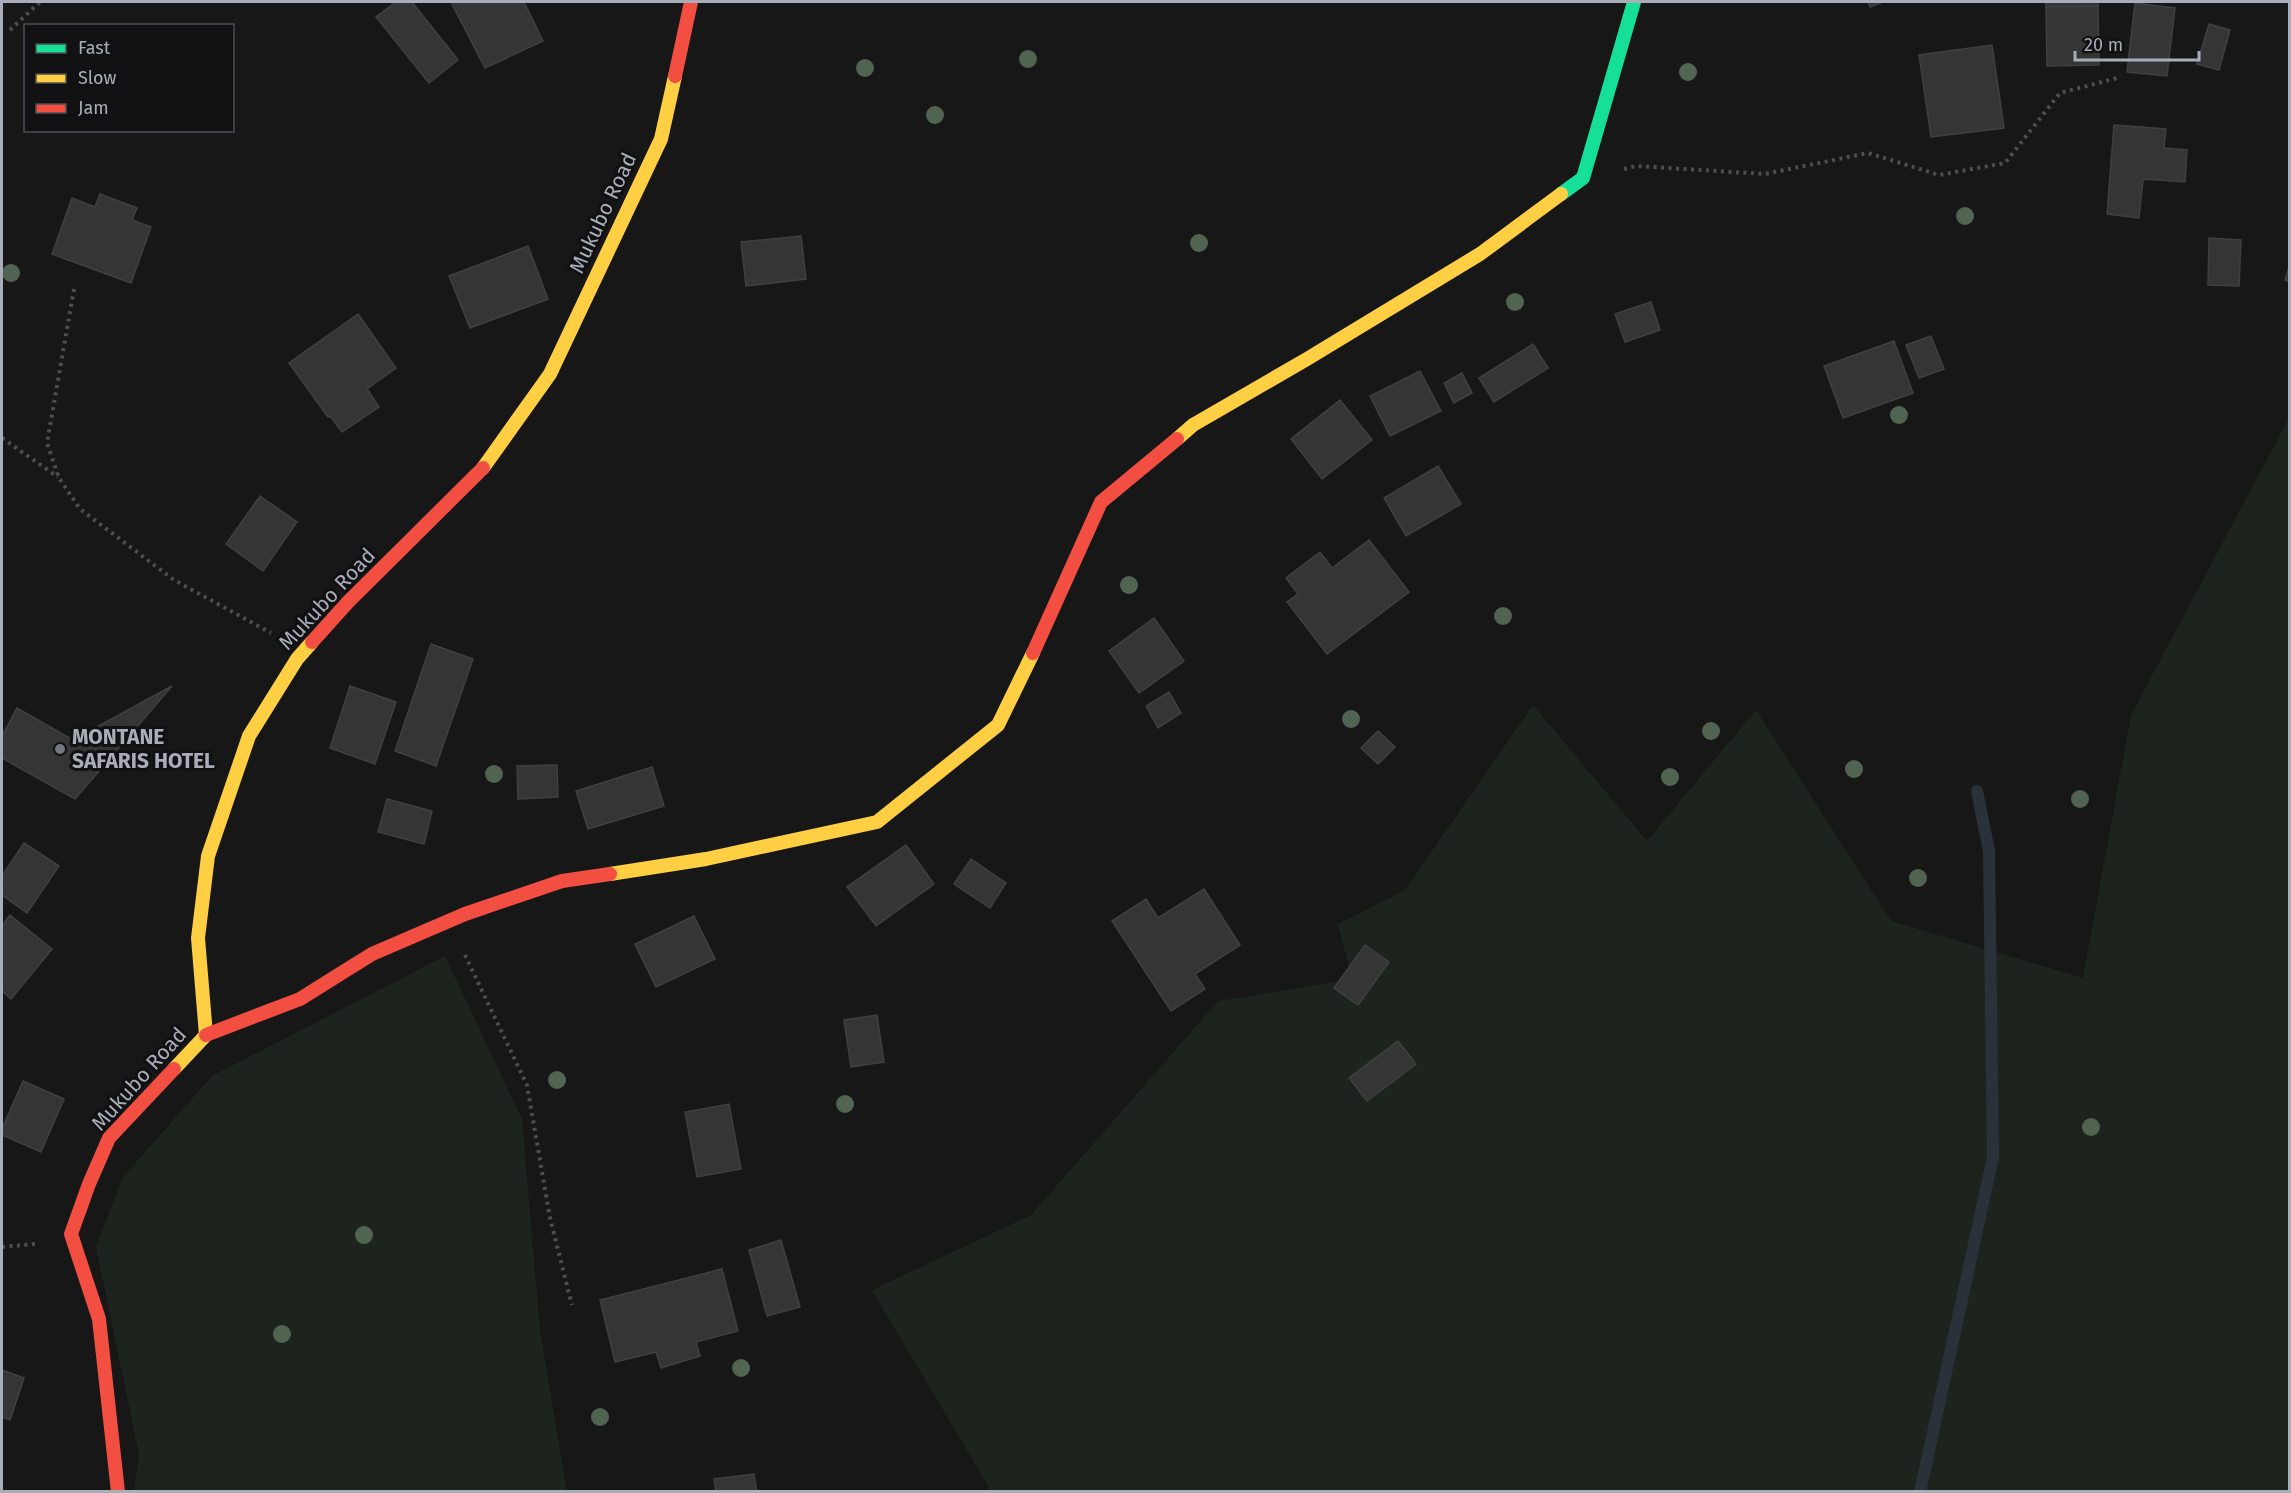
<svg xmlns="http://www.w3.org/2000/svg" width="2291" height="1493" font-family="'Fira Sans',sans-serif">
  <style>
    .green { fill: #1d241e }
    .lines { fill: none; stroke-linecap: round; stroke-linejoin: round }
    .stream { stroke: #2a3239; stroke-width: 12 }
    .building { fill: #353536; stroke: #3f4043; stroke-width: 1.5 }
    .path { stroke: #4d4e52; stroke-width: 4; stroke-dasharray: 3 4.5; stroke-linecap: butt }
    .fast { stroke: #16e098; stroke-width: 14 }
    .slow { stroke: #ffcf43; stroke-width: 14 }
    .jam { stroke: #f24e42; stroke-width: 14 }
    .tree { fill: #506451 }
    .poi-dot { fill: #757880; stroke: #111113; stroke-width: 2 }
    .labels { text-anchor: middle; stroke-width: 6; stroke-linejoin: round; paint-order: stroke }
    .street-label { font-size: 21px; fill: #a8adb8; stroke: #111113 }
    .poi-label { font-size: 21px; font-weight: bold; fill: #a8adb8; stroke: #111113; text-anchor: start }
  </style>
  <rect width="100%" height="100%" fill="#171717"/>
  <!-- green -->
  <g class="green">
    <polygon points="2289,418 2289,1491 991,1491 872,1290 1031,1215 1218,1001 1352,979 1338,924 1405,890 1533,705 1647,841 1756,710 1891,921 2083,978 2131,715"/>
    <polygon points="445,956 522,1119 540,1330 567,1491 134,1491 139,1455 96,1247 123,1177 212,1076"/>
  </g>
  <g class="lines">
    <!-- stream -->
    <polyline class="stream" points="1920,1492 1993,1157 1989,851 1977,791"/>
  </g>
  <!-- building -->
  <g class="building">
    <polygon points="396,2 412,2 458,60 429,83 376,17"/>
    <polygon points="451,2 524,2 543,41 485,68"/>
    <polygon points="1868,2 1883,2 1870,7"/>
    <polygon points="2046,2 2098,2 2098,6 2046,7"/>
    <polygon points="2135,3 2175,8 2167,76 2127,72"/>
    <polygon points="2098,6 2099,65 2047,66 2046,7"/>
    <polygon points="2209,24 2230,30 2219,70 2197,64"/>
    <polygon points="1992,45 2004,128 1931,137 1919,55"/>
    <polygon points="2114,125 2166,129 2164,148 2187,150 2185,182 2143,179 2139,218 2107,214"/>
    <polygon points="100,194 137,208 132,220 151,227 131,283 52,254 72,198 95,207"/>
    <polygon points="801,236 806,279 746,286 741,242"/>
    <polygon points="2209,238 2241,240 2239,286 2208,285"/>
    <polygon points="528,246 548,299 470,328 449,276"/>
    <polygon points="2290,263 2290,282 2285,280"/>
    <polygon points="1651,302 1660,330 1625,342 1615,314"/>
    <polygon points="358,314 396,368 367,389 379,407 342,432 330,416 328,417 289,363"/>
    <polygon points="1931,336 1944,369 1919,378 1906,345"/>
    <polygon points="1894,341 1913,393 1843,418 1824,366"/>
    <polygon points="1533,344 1548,368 1494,402 1479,378"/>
    <polygon points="1420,371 1441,411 1390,436 1370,396"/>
    <polygon points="1462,373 1472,393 1454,403 1444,383"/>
    <polygon points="1340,400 1372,440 1322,479 1291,439"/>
    <polygon points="1438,466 1461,504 1406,536 1384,498"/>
    <polygon points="260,496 297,522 263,571 226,544"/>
    <polygon points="1369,540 1409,592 1327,654 1287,602 1298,594 1286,578 1320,552 1332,568"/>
    <polygon points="1154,618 1184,661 1139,693 1109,651"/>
    <polygon points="431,644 473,659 436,766 395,751"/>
    <polygon points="172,686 75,799 2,758 2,736 17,708 73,740"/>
    <polygon points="350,686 396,702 375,764 330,748"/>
    <polygon points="1169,692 1181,713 1158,728 1146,706"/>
    <polygon points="1378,731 1395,747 1378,764 1361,748"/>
    <polygon points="557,765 558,797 518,799 517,766"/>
    <polygon points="652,767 664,806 588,829 576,791"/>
    <polygon points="387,799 432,811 424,844 378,832"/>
    <polygon points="24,843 59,866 27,913 2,895 2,876"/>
    <polygon points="906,845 934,884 876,926 847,887"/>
    <polygon points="971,859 1006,883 990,908 954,884"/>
    <polygon points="1204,889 1240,945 1195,974 1205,989 1171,1011 1112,921 1146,899 1158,918"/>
    <polygon points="10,915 52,949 11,999 2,991 2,926"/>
    <polygon points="694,916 715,959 656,987 635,944"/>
    <polygon points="1365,945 1389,962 1358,1005 1334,988"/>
    <polygon points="877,1015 884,1062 851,1067 844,1020"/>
    <polygon points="1398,1041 1416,1064 1367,1101 1349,1078"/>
    <polygon points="23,1081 64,1099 41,1152 2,1135 2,1129"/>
    <polygon points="729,1104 741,1169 697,1177 685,1112"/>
    <polygon points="781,1240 800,1307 767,1316 749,1250"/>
    <polygon points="722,1269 738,1331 696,1342 700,1356 661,1368 656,1352 615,1362 600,1300"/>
    <polygon points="2,1370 24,1378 10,1420 2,1417"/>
    <polygon points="754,1474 757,1492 716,1492 714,1479"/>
  </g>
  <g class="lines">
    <!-- path -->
    <g class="path">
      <polyline points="10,30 40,2"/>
      <polyline points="1624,169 1636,166 1765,174 1868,153 1939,175 2005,163 2060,93 2121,77"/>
      <polyline points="74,289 47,443 59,478 80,509 174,580 271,633"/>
      <polyline points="2,438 58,477"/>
      <polyline points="465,955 527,1085 550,1218 572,1305"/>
      <polyline points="2,1247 35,1244"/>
    </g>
    <!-- fast -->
    <polyline class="fast" points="1561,194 1583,178 1634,2"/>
    <!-- slow -->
    <g class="slow">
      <polyline points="1177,439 1193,425 1307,359 1480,254 1561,194"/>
      <polyline points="483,468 550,374 661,139 675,76"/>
      <polyline points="610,874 706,859 877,822 998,725 1033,653"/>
      <polyline points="174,1069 206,1035 198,938 208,856 249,736 297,659 312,642"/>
    </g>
    <!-- jam -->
    <g class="jam">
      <polyline points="675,76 691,2"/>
      <polyline points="312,642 348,602 483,468"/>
      <polyline points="1033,653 1101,502 1177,439"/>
      <polyline points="206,1035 300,999 372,954 465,914 562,881 610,874"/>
      <polyline points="118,1492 99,1319 71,1234 89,1184 109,1138 174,1069"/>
    </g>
  </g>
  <!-- trees -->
  <g class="tree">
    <circle cx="1028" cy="59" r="9"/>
    <circle cx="865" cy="68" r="9"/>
    <circle cx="1688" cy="72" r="9"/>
    <circle cx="935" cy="115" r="9"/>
    <circle cx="1965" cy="216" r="9"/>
    <circle cx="1199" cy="243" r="9"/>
    <circle cx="11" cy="273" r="9"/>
    <circle cx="1515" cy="302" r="9"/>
    <circle cx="1899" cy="415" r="9"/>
    <circle cx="1129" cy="585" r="9"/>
    <circle cx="1503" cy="616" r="9"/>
    <circle cx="1351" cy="719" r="9"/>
    <circle cx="1711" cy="731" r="9"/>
    <circle cx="1854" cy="769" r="9"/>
    <circle cx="494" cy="774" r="9"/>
    <circle cx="1670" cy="777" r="9"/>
    <circle cx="2080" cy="799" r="9"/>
    <circle cx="1918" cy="878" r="9"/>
    <circle cx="557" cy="1080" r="9"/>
    <circle cx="845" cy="1104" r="9"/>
    <circle cx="2091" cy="1127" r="9"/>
    <circle cx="364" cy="1235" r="9"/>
    <circle cx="282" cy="1334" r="9"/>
    <circle cx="741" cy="1368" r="9"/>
    <circle cx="600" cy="1417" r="9"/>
  </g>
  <!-- markers -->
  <circle class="poi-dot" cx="60" cy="749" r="6"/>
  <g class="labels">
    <!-- street labels -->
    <g class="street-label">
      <text transform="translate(603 213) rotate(-65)" y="7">Mukubo Road</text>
      <text transform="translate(327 599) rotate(-47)" y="7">Mukubo Road</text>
      <text transform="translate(139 1079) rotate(-48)" y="7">Mukubo Road</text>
    </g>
    <!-- poi labels -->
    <g class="poi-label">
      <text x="72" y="744">MONTANE<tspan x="72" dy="24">SAFARIS HOTEL</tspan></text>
    </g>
  </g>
  <!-- border -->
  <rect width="2291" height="1493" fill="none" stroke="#a8adb8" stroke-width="6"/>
  <!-- legend -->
  <rect x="24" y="24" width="210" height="108" fill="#111113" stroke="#4d4f55" stroke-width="1.5"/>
  <rect x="36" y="44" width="30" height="9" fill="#16e098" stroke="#4d4f55" stroke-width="1.5"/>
  <text x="78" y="54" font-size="18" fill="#a8adb8">Fast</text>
  <rect x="36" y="74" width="30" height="9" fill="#ffcf43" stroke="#4d4f55" stroke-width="1.5"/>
  <text x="78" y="84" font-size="18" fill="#a8adb8">Slow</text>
  <rect x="36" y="104" width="30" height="9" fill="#f24e42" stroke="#4d4f55" stroke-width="1.5"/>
  <text x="78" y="114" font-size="18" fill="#a8adb8">Jam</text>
  <!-- scale -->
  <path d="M2075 51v9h124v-9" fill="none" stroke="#a8adb8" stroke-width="3"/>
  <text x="2084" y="51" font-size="18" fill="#a8adb8" stroke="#111113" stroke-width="4.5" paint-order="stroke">20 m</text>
</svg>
